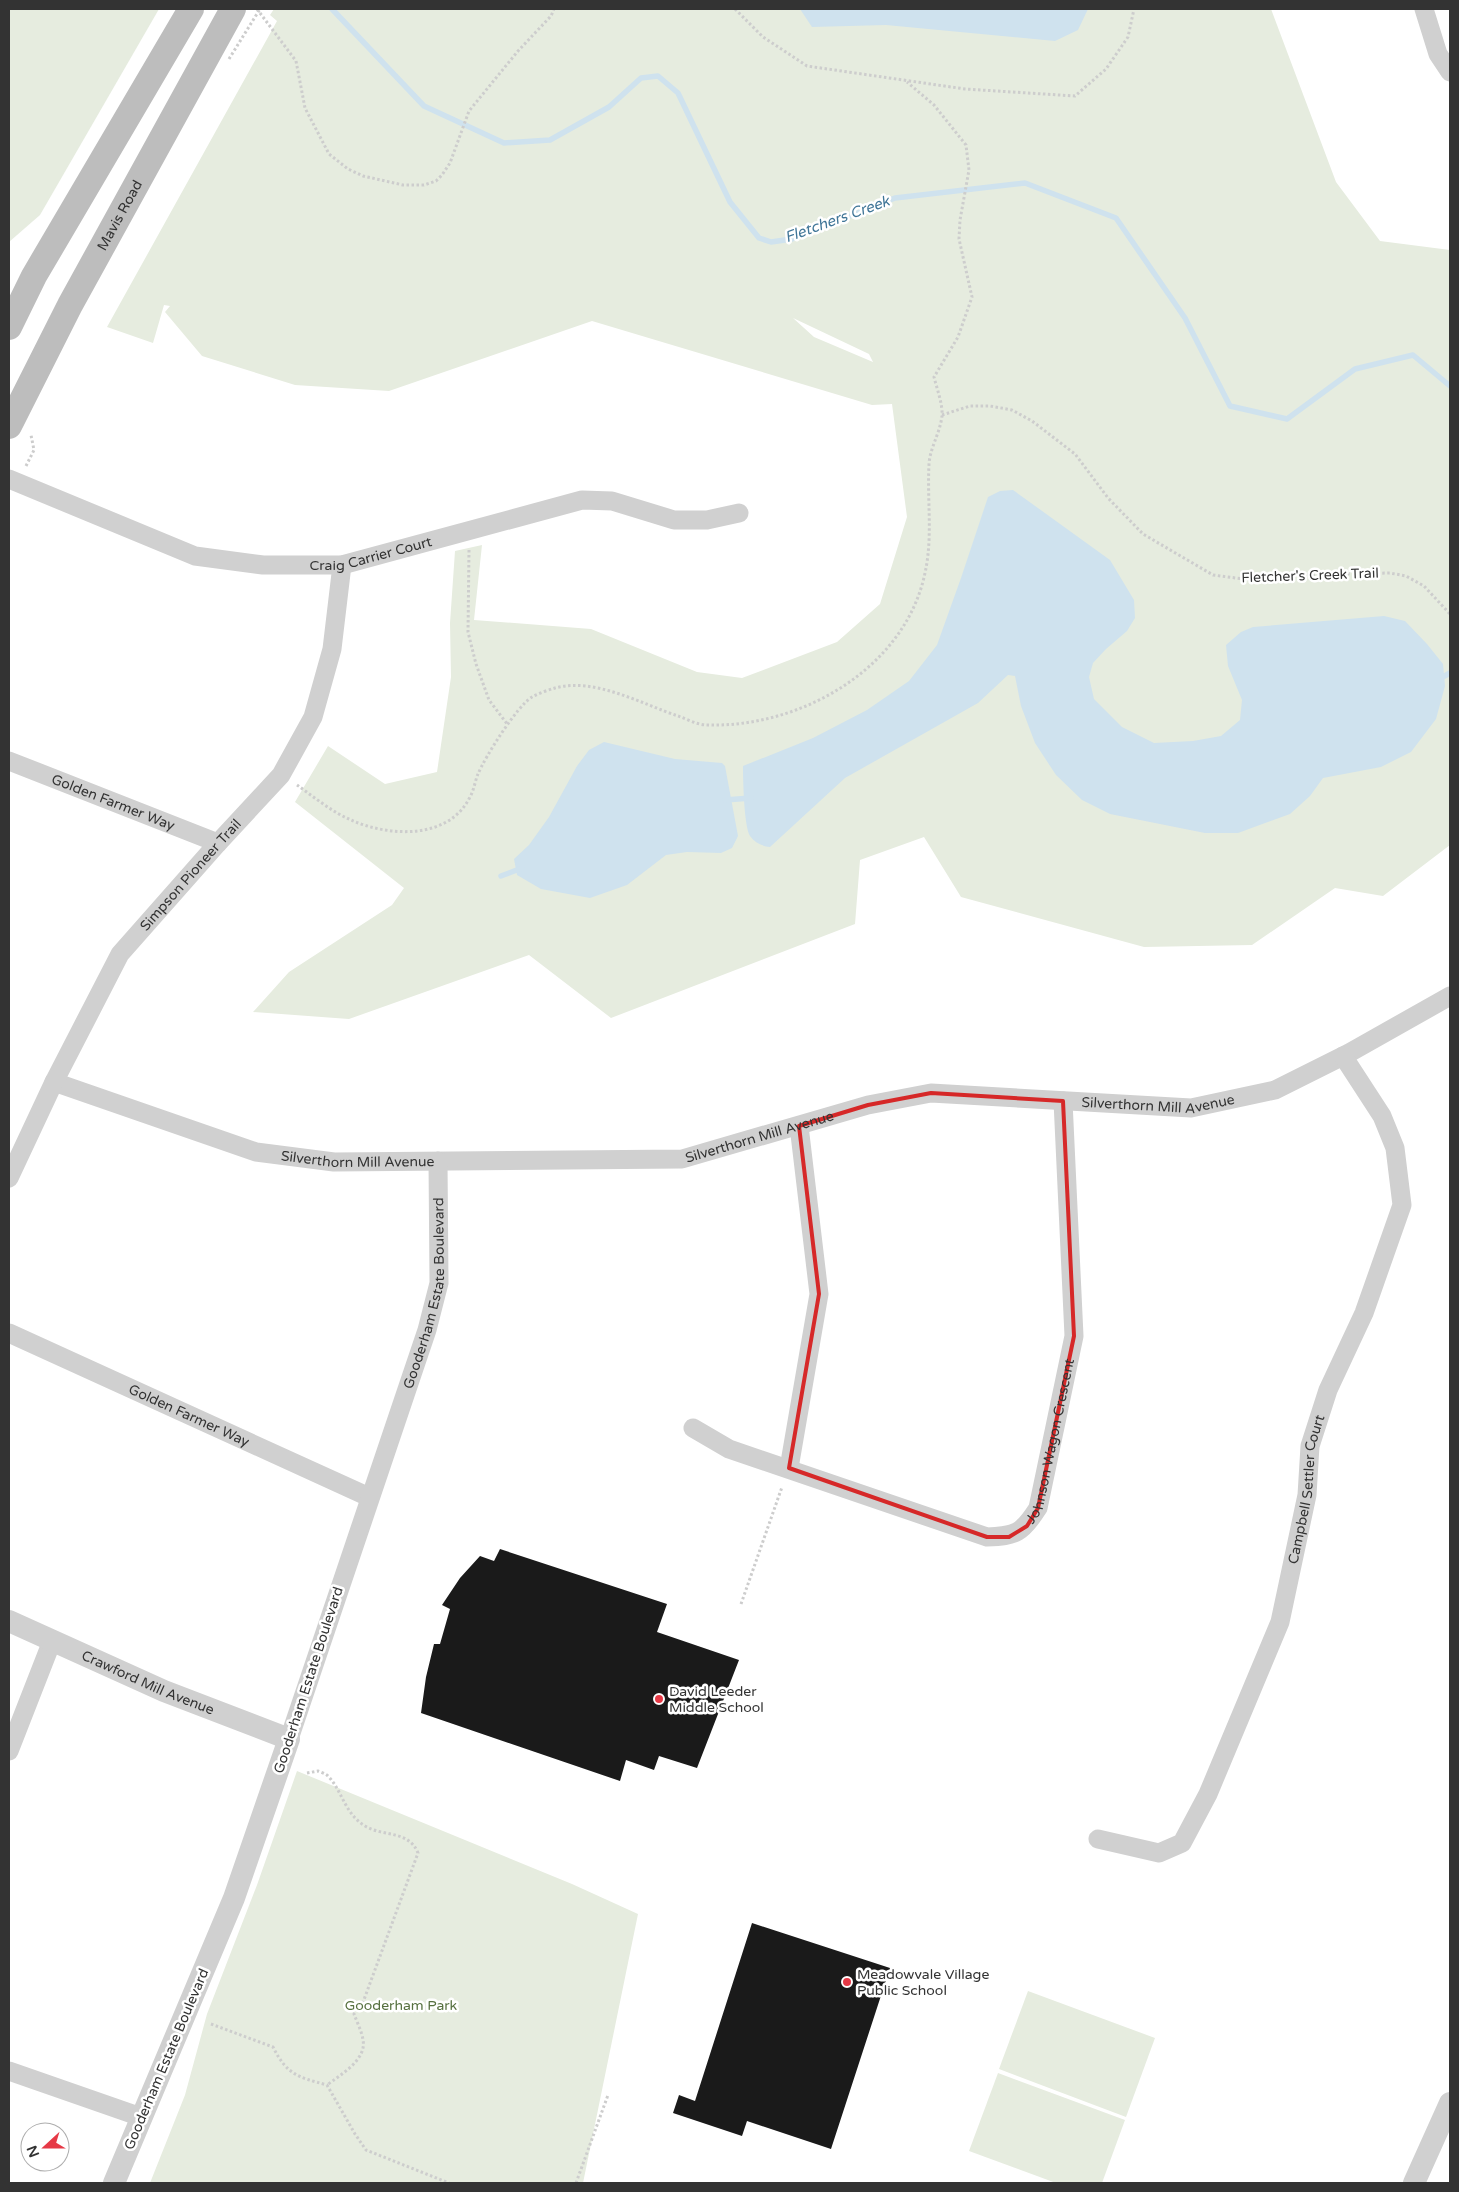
<svg xmlns="http://www.w3.org/2000/svg" width="1459" height="2192" font-family="'Varela Round',sans-serif">
  <style>
    .green { fill: #e6ecdf; fill-rule: evenodd }
    .water { fill: #cfe2ee }
    .lines { fill: none; stroke-linecap: round; stroke-linejoin: round }
    .stream { stroke: #cfe2ee; stroke-width: 5.5 }
    .building { fill: #1a1a1a }
    .path { stroke: #cdcdcd; stroke-width: 3; stroke-dasharray: 2.5 2.5; stroke-linecap: butt }
    .minor { stroke: #d0d0d0; stroke-width: 19 }
    .tertiary { stroke: #d0d0d0; stroke-width: 22 }
    .secondary { stroke: #bdbdbd; stroke-width: 26 }
    .path-bridge { stroke: #cdcdcd; stroke-width: 3; stroke-dasharray: 2.5 2.5; stroke-linecap: butt }
    .marked { fill: none; stroke: #d62828; stroke-width: 4; stroke-linejoin: round }
    .poi-dot { fill: #e63946; stroke: #fff; stroke-width: 2 }
    .labels { text-anchor: middle; stroke-width: 5; stroke-linejoin: round; paint-order: stroke }
    .street-label { font-size: 14px; fill: #333; stroke: #fff }
    .poi-label { font-size: 14px; fill: #333; stroke: #fff; text-anchor: start }
    .park-label { font-size: 14px; fill: #56703f; stroke: #fff }
    .water-label { font-size: 15px; font-style: italic; fill: #3f7597; stroke: #fff }
  </style>
  <rect width="100%" height="100%" fill="#fff"/>
  <!-- green -->
  <g class="green">
    <polygon points="9,9 159,9 40,215 9,242"/>
    <path d="M274,9H1271L1336,182L1380,241L1450,250V845L1383,896L1335,888L1252,945L1144,947L961,897L924,837L860,860L855,924L611,1018L529,955L349,1019L253,1012L289,972L392,905L404,888L295,802L328,746L385,784L437,772L451,677L450,623L455,551L482,545L474,620L591,629L697,672L742,678L837,642L880,604L907,517L892,404L872,405L592,321L389,391L295,385L202,356L165,312L170,306L164,305L153,343L107,327L277,21L270,15ZM793,318L869,354L873,362L814,337Z"/>
    <polygon points="297,1771 572,1884 638,1914 583,2183 150,2183 185,2095 207,2014 257,1885"/>
    <polygon points="1028,1991 1155,2038 1126,2117 999,2069"/>
    <polygon points="998,2073 1125,2120 1102,2183 1056,2183 969,2151"/>
  </g>
  <!-- water -->
  <g class="water">
    <polygon points="800,9 1088,9 1078,30 1055,41 886,25 812,27"/>
    <path d="M1013,490L1110,560L1134,600L1135,618L1127,631L1106,649L1093,663L1089,677L1094,699L1122,727L1154,743L1193,741L1221,736L1240,720L1242,700L1228,666L1226,645L1241,632L1253,627L1384,616L1405,621L1427,644L1443,664L1445,686L1436,719L1411,752L1381,767L1323,778L1310,796L1290,814L1238,833H1205L1110,814L1082,800L1056,775L1035,743L1021,706L1015,676L1008,675L978,703L845,778L770,847C762,846 755,843 750,836C744,826 743,779 743,766L813,738L867,710L909,681L937,645L961,578L988,497L1000,491Z"/>
    <polygon points="604,742 675,759 722,763 725,766 738,836 732,848 721,853 687,852 666,855 627,885 590,898 541,889 517,875 514,859 529,845 549,817 577,766 589,750"/>
  </g>
  <g class="lines">
    <!-- stream -->
    <g class="stream">
      <polyline points="332,9 424,106 504,143 550,140 609,107 641,78 658,76 678,93 730,202 759,238 771,242 792,239 895,198 1025,183 1116,218 1185,318 1230,406 1287,419 1355,369 1413,355 1450,386"/>
      <polyline points="1439,679 1450,673"/>
      <polyline points="725,800 751,798"/>
      <polyline points="501,876 522,868"/>
    </g>
  </g>
  <!-- building -->
  <g class="building">
    <polygon points="500,1549 667,1604 657,1632 739,1660 697,1768 659,1756 654,1770 626,1760 620,1781 421,1713 426,1677 434,1644 440,1644 450,1609 442,1605 460,1578 480,1556 494,1561"/>
    <polygon points="752,1923 890,1968 831,2149 747,2121 742,2136 673,2113 679,2095 695,2101"/>
  </g>
  <g class="lines">
    <!-- path -->
    <g class="path">
      <polyline points="257,9 296,61 305,108 329,154 348,169 363,176 403,185 424,185 436,181 442,175 450,163 469,111 518,51 551,16 554,9"/>
      <polyline points="735,9 763,37 807,66 965,89 1075,96 1106,69 1128,37 1134,9"/>
      <polyline points="942,415 970,406 990,406 1012,410 1032,421 1075,454 1108,498 1143,534 1213,575 1251,580 1295,575 1390,573 1406,576 1424,586 1450,614"/>
      <polyline points="26,466 34,450 31,435"/>
      <polyline points="469,550 468,632 476,664 489,700 508,725"/>
      <path d="M297,785C314,797 332,812 351,820C389,837 449,840 470,797C474,790 475,781 478,774C485,757 517,706 532,697C539,693 548,690 555,688C594,677 642,704 678,716C687,719 697,725 707,725C800,728 905,669 925,573C933,537 927,501 929,464C930,448 940,433 942,416C943,405 937,389 934,377L958,337L972,297L959,239L960,220L969,170L966,145L934,105L907,82"/>
      <polyline points="741,1604 782,1487"/>
      <path d="M307,1773L318,1771C321,1772 326,1774 328,1776C342,1790 344,1813 365,1826C383,1837 409,1830 418,1853L362,2005L354,2014C357,2022 362,2032 363,2040C367,2060 340,2075 327,2085"/>
      <path d="M211,2024L273,2047C287,2075 298,2077 327,2085L355,2134L366,2150L449,2183"/>
      <polyline points="576,2183 608,2095"/>
    </g>
    <!-- minor -->
    <g class="minor">
      <polyline points="1424,9 1438,54 1450,72"/>
      <path id="s1" d="M9,479L195,556L263,565H342L582,500L612,501L674,520H707L739,513"/>
      <path id="s2" d="M9,761L218,843"/>
      <path id="s3" d="M54,1082L256,1152L334,1162L682,1159L868,1105L931,1093L1191,1108L1275,1090L1349,1053L1450,996"/>
      <path id="s4" d="M9,1178L54,1082L120,954L218,843L281,775L313,717L332,649L342,565"/>
      <path id="s5" d="M9,1333L369,1497"/>
      <path id="s6" d="M693,1428L729,1449L987,1537C1016,1536 1022,1533 1038,1508L1074,1336L1063,1101"/>
      <polyline points="789,1468 819,1294 799,1126"/>
      <path id="s7" d="M289,1739L427,1330L439,1283L438,1161"/>
      <polyline points="9,1751 52,1641"/>
      <path id="s8" d="M1098,1839L1159,1853L1182,1843L1208,1794L1280,1622L1307,1495L1310,1446L1328,1390L1364,1313L1402,1205L1395,1148L1382,1116L1343,1056"/>
      <polyline points="9,2071 141,2117"/>
    </g>
    <!-- tertiary -->
    <g class="tertiary">
      <path id="s9" d="M9,1621L164,1691L289,1739L234,1898L114,2183"/>
      <polyline points="1414,2183 1450,2103"/>
    </g>
    <!-- secondary -->
    <g class="secondary">
      <polyline points="9,327 34,276 191,9"/>
      <path id="s10" d="M9,426L70,305L233,9"/>
    </g>
    <!-- path-bridge -->
    <polyline class="path-bridge" points="229,59 260,9"/>
  </g>
  <!-- marked area -->
  <path class="marked" d="M931,1093L1063,1101L1074,1336L1038,1508L1027,1526L1009,1537H987L789,1468L819,1294L799,1126L868,1105Z"/>
  <!-- markers -->
  <g class="poi-dot">
    <circle cx="659" cy="1699" r="5"/>
    <circle cx="847" cy="1982" r="5"/>
  </g>
  <g class="labels">
    <!-- street labels -->
    <g class="street-label">
      <text dy="5" stroke="none"><textPath href="#s10" startOffset="238">Mavis Road</textPath></text>
      <text dy="5" stroke="none"><textPath href="#s1" startOffset="379">Craig Carrier Court</textPath></text>
      <text transform="translate(1310 575) rotate(-2)" y="5">Fletcher's Creek Trail</text>
      <text dy="5" stroke="none"><textPath href="#s2" startOffset="112">Golden Farmer Way</textPath></text>
      <text dy="5" stroke="none"><textPath href="#s4" startOffset="356">Simpson Pioneer Trail</textPath></text>
      <text dy="5" stroke="none"><textPath href="#s3" startOffset="1126">Silverthorn Mill Avenue</textPath></text>
      <text dy="5" stroke="none"><textPath href="#s3" startOffset="721">Silverthorn Mill Avenue</textPath></text>
      <text dy="5" stroke="none"><textPath href="#s3" startOffset="316">Silverthorn Mill Avenue</textPath></text>
      <text dy="5" stroke="none"><textPath href="#s7" startOffset="468">Gooderham Estate Boulevard</textPath></text>
      <text dy="5" stroke="none"><textPath href="#s5" startOffset="198">Golden Farmer Way</textPath></text>
      <text dy="5" stroke="none"><textPath href="#s6" startOffset="445">Johnson Wagon Crescent</textPath></text>
      <text dy="5" stroke="none"><textPath href="#s8" startOffset="465">Campbell Settler Court</textPath></text>
      <text transform="translate(308 1680) rotate(-72)" y="5">Gooderham Estate Boulevard</text>
      <text dy="5" stroke="none"><textPath href="#s9" startOffset="152">Crawford Mill Avenue</textPath></text>
      <text transform="translate(166 2059) rotate(-67)" y="5">Gooderham Estate Boulevard</text>
    </g>
    <!-- poi labels -->
    <g class="poi-label">
      <text x="669" y="1696">David Leeder<tspan x="669" dy="16">Middle School</tspan></text>
      <text x="857" y="1979">Meadowvale Village<tspan x="857" dy="16">Public School</tspan></text>
    </g>
    <!-- park labels -->
    <g class="park-label">
      <text x="401" y="2010">Gooderham Park</text>
    </g>
    <!-- water labels -->
    <g class="water-label">
      <text transform="translate(837 219) rotate(-20)" y="5">Fletchers Creek</text>
    </g>
  </g>
  <!-- border -->
  <rect width="1459" height="2192" fill="none" stroke="#333333" stroke-width="20"/>
  <!-- north arrow -->
  <g transform="translate(45 2147) rotate(249)"><circle r="24" fill="#ffffff" stroke="#adadad"/>
  <path d="M0-4L9 19L0 12L-9 19Z" fill="#e63946"/>
  <text y="-8" font-size="14" font-weight="bold" text-anchor="middle" fill="#333333">N</text>
  </g>
</svg>
